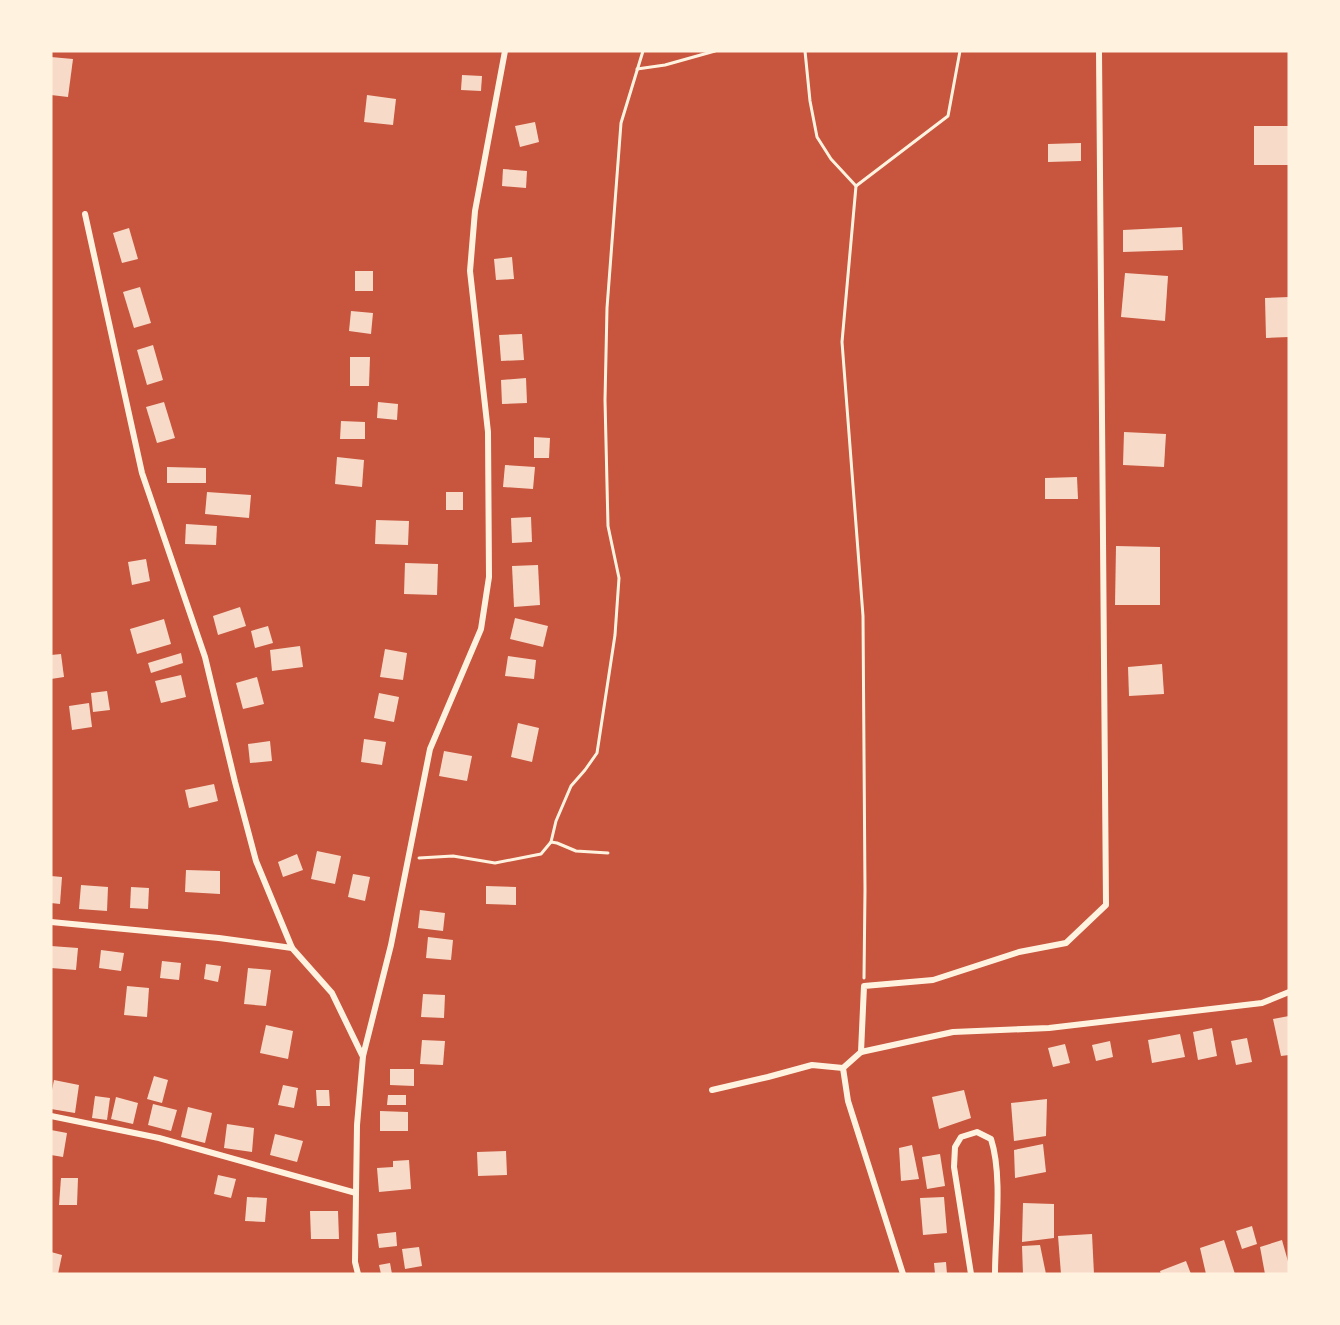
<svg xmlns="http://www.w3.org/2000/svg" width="1340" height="1325" font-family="Raleway,sans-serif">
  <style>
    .building { fill: #f7dbc8 }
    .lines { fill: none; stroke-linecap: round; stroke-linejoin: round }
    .path { stroke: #fff3e0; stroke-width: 3 }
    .minor { stroke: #fff3e0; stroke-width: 6 }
  </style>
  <rect width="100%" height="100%" fill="#c8553d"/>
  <!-- building -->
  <g class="building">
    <polygon points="51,57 73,59 68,97 51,95"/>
    <polygon points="462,75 482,76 481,91 461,90"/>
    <polygon points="367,95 396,99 393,125 364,122"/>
    <polygon points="535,122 539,142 520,147 515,126"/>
    <polygon points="1254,126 1288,126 1289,165 1254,165"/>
    <polygon points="1081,143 1081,161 1048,162 1048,144"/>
    <polygon points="503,169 527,171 526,188 502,186"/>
    <polygon points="1182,227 1183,250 1123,252 1123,230"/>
    <polygon points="129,228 138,259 122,263 113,233"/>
    <polygon points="512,257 514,279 496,280 494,259"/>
    <rect x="355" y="271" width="18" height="20"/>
    <polygon points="1125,273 1168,276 1165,321 1121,317"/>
    <polygon points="140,287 151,323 134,328 123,292"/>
    <polygon points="1289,297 1289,337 1266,338 1265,298"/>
    <polygon points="351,311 373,313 371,334 349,331"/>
    <polygon points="522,334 524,360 501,361 499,335"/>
    <polygon points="153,345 163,380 147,385 137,350"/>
    <polygon points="350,357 370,357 369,386 350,386"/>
    <polygon points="526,378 527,403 502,404 501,380"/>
    <polygon points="164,402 175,438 157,443 146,407"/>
    <polygon points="378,402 398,404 397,420 377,418"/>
    <polygon points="341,421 365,422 365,439 340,439"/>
    <polygon points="1124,432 1166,434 1164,467 1123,465"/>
    <polygon points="534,437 550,438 549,458 534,458"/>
    <polygon points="337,457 364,460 362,487 335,484"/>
    <polygon points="505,465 535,467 533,489 503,487"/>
    <polygon points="167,467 206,468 206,483 167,483"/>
    <polygon points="1077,477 1078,499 1045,499 1045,478"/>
    <polygon points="207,492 251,495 249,518 205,514"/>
    <rect x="446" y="492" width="17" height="18"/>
    <polygon points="531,517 532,542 512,543 511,518"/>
    <polygon points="376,520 409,521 408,545 375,544"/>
    <polygon points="186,524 217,526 216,545 185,544"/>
    <polygon points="1116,546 1160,547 1160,605 1115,605"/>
    <polygon points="146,559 150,581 132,585 128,562"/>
    <polygon points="405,563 438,564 437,595 404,594"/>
    <polygon points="538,565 540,605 514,607 512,566"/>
    <polygon points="240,607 246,626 218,635 213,616"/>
    <polygon points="515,618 548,626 543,647 510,639"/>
    <polygon points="164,619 171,644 137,654 130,629"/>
    <polygon points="268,626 273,643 255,648 251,631"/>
    <polygon points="300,646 303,667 272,671 270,650"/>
    <polygon points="385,649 407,653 403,680 380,677"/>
    <polygon points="181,653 183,663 151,673 148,663"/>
    <polygon points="61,654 64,677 51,679 51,655"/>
    <polygon points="508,656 536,660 534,679 505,676"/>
    <polygon points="1162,664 1164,694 1129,696 1128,667"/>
    <polygon points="181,675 186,697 161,703 155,681"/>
    <polygon points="257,677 264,704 243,709 236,683"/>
    <polygon points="107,691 110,710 93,712 91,693"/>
    <polygon points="379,693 399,697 394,722 374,718"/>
    <polygon points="89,703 92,727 72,730 69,706"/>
    <polygon points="518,723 539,728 532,762 511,757"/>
    <polygon points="364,739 386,742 382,765 361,762"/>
    <polygon points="270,741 272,761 250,763 248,744"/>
    <polygon points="444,751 472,756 467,781 439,776"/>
    <polygon points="214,784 218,801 189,808 185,790"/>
    <polygon points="317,851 341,856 335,884 311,879"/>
    <polygon points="297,854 303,870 283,877 278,862"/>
    <polygon points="186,870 220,871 220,894 185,892"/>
    <polygon points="353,874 370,877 365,901 348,897"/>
    <polygon points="51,876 62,877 60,904 51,903"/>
    <polygon points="81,885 108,887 107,911 79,909"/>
    <polygon points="486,886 516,887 516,905 486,904"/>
    <polygon points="131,887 149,888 148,909 130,908"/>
    <polygon points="420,910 445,913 443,931 418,928"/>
    <polygon points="428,937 453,940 451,960 426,958"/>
    <polygon points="51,946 78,948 76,970 51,968"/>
    <polygon points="101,950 124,953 121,971 99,968"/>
    <polygon points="162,961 181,963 179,980 160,978"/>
    <polygon points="206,964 221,966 218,982 204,979"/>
    <polygon points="248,968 271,970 266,1006 244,1004"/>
    <polygon points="127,986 149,988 147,1017 124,1015"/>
    <polygon points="423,994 445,995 444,1018 421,1017"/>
    <polygon points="1289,1016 1289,1055 1281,1056 1273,1019"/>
    <polygon points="266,1025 293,1031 288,1059 260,1053"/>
    <polygon points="1212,1028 1217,1056 1198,1060 1193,1032"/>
    <polygon points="1180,1034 1185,1057 1152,1063 1148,1040"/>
    <polygon points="1247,1038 1252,1062 1236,1065 1231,1041"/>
    <polygon points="422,1040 445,1041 443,1065 420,1064"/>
    <polygon points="1110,1041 1113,1057 1096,1061 1092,1045"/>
    <polygon points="1065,1044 1070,1063 1053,1067 1048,1048"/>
    <polygon points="390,1069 414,1069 414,1086 390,1085"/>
    <polygon points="154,1076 168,1080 162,1103 147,1099"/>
    <polygon points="54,1080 79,1085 75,1113 51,1109 51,1095"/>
    <polygon points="283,1085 298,1088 294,1108 278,1105"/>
    <polygon points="316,1090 329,1090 330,1106 317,1106"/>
    <polygon points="964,1090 971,1118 939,1129 932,1097"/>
    <polygon points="388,1095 406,1095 406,1105 387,1105"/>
    <polygon points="95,1096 110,1098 107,1120 92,1118"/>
    <polygon points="116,1097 138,1103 133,1124 111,1119"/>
    <polygon points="1047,1099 1046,1136 1014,1141 1011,1103"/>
    <polygon points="153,1104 177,1110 171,1131 148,1125"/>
    <polygon points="188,1107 212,1113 205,1143 181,1137"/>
    <polygon points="380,1111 408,1112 408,1131 380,1131"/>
    <polygon points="227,1124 254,1128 252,1152 224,1148"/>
    <polygon points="51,1130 67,1133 63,1157 51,1155"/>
    <polygon points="275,1134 303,1141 297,1162 270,1155"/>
    <polygon points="1043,1144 1046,1172 1015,1178 1014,1150"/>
    <polygon points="912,1145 919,1179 901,1181 899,1148"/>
    <polygon points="506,1151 507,1175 478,1176 477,1152"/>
    <polygon points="940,1154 945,1186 927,1189 922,1157"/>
    <polygon points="409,1160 411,1189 379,1192 377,1168 393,1167 393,1161"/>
    <polygon points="218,1175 236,1179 231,1198 214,1194"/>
    <polygon points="61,1178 78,1178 77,1205 59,1205"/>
    <polygon points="247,1197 267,1198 265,1222 245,1221"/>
    <polygon points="944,1197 947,1233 923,1235 920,1198"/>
    <polygon points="1023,1203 1054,1204 1054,1238 1022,1242"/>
    <polygon points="310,1211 338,1211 339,1239 311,1239"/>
    <polygon points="1252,1226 1257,1244 1242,1249 1236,1231"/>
    <polygon points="396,1232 397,1246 379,1248 377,1234"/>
    <polygon points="1092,1234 1094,1274 1061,1274 1058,1236"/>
    <polygon points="1224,1240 1235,1274 1206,1274 1200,1248"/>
    <polygon points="1282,1240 1289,1265 1289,1274 1265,1274 1260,1247"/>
    <polygon points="1040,1245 1046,1274 1023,1274 1022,1246"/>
    <polygon points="419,1247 422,1266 405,1269 402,1249"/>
    <polygon points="51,1252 62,1255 58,1274 51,1274"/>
    <polygon points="1186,1261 1191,1274 1161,1274 1160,1271"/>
    <polygon points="946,1262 947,1274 935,1274 934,1263"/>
    <polygon points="390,1263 392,1274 381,1274 379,1265"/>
  </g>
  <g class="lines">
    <!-- path -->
    <g class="path">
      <polyline points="805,51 810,101 817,137 831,159 856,186"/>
      <polyline points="637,69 665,65 715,51"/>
      <polyline points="551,842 556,821 571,786 585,770 597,753 615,635 619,578 608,526 605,400 607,308 621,123 643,51"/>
      <polyline points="419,858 453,856 495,863 541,854 551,842 557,843 576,851 608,853"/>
      <polyline points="864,978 865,890 863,616 842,342 856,186 948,116 960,51"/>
    </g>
    <!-- minor -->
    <g class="minor">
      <polyline points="85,214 142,473 205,657 235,782 256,861 292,948 332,993 362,1055"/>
      <polyline points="51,922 219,938 292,948"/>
      <polyline points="861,1052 864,986 933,980 1019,952 1066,943 1106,905 1099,51"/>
      <polyline points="712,1090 768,1077 812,1065 843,1068"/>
      <polyline points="51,1116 159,1138 356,1193"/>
      <polyline points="358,1274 355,1262 357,1125 363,1056 391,945 430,749 481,629 489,577 488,432 470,271 475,211 505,51"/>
      <polyline points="903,1274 848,1101 843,1068 861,1052 953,1032 1049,1028 1262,1003 1289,992"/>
      <path d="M971,1274L954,1167L955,1147L961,1137L977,1132L991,1139C1003,1176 995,1234 995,1274"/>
    </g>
  </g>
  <!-- border -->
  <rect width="1340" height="1325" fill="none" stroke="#fff3e0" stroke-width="105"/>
</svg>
